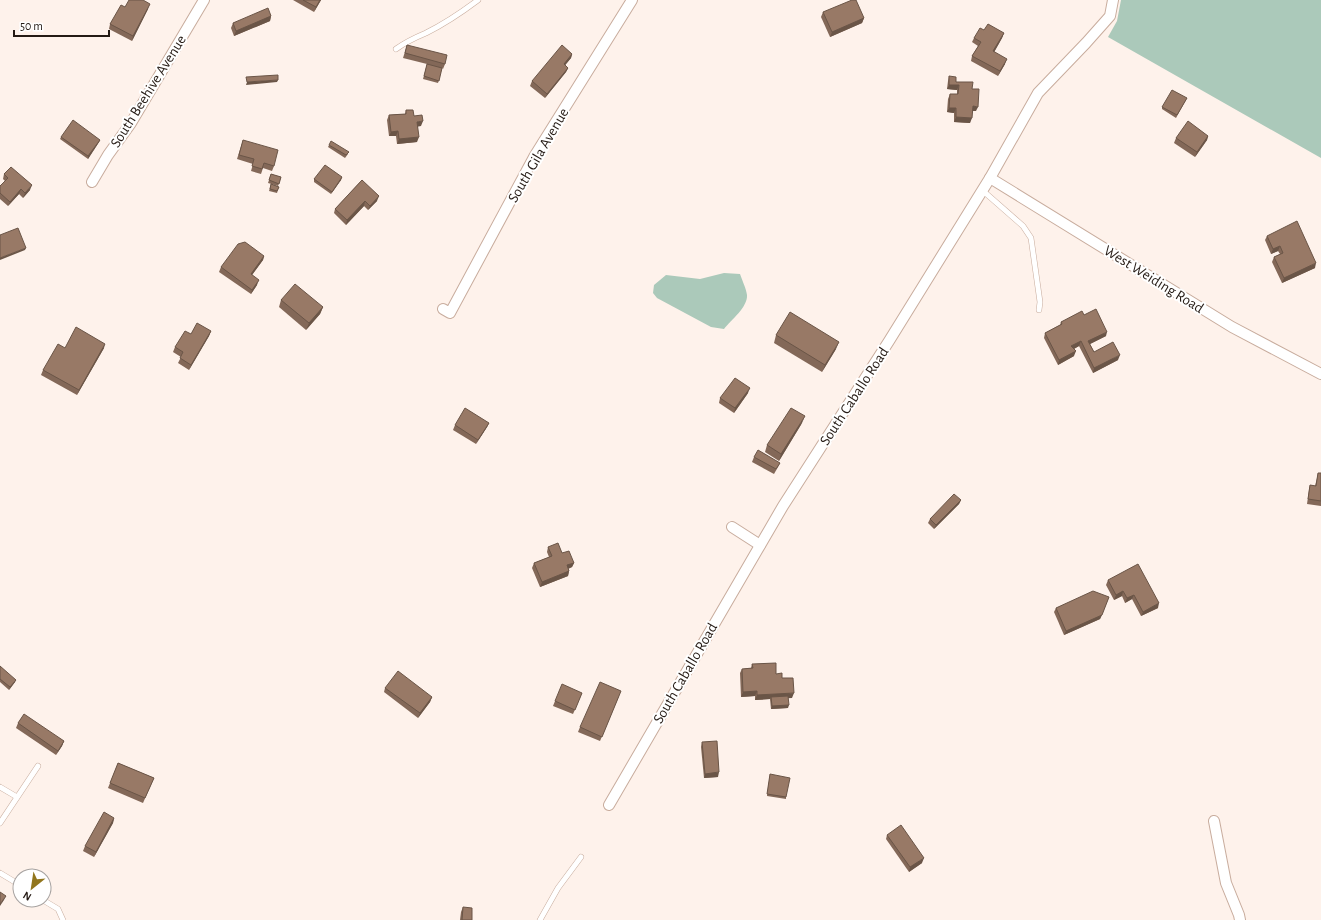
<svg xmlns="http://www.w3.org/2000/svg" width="1321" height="920" font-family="'Alegreya Sans',sans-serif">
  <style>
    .green { fill: #abc9ba }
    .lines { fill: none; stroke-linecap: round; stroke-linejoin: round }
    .service-casing { stroke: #c8ac9d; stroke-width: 6 }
    .minor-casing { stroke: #c8ac9d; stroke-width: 12 }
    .service { stroke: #fff; stroke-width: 5 }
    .minor { stroke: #fff; stroke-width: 10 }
    .wall { fill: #836858 }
    .shaded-wall { fill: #6a5547 }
    .building { fill: #987966; stroke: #6a5547 }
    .labels { text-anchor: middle; stroke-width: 4; stroke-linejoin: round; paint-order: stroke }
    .street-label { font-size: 15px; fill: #241a14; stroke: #fff }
  </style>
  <rect width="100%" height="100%" fill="#fef2eb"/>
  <!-- green -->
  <g class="green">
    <polygon points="1121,0 1321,0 1321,158 1108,37 1117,21"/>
    <path d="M724,273L740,274C742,280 746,288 747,295C748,307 731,320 724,329L711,327L657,298L653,293L654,285L666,275L700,279Z"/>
  </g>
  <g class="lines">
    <defs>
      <g id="service">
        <path d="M396,49C407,41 414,38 426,33C444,24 462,12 478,0"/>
        <polyline points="982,190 1023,226 1031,238 1040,302 1039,310"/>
        <polyline points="0,787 17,797"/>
        <polyline points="0,823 38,766"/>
        <polyline points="0,873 20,885"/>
        <polyline points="43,900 58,909 63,920"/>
        <polyline points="540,920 558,888 581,857"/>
      </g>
      <g id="minor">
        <polyline points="990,178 1232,327 1321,374"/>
        <polyline points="92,182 108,155 131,123 204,0"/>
        <polyline points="443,309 450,313 534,157 632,0"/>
        <polyline points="732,527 760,545"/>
        <polyline points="609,805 783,506 889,341 990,178 1038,93 1086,43 1110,16 1113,0"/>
        <polyline points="1214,821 1226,883 1239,915 1240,920"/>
      </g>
    </defs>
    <!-- service casing -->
    <use href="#service" class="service-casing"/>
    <!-- minor casing -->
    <use href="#minor" class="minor-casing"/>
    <!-- service -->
    <use href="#service" class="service"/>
    <!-- minor -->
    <use href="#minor" class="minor"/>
  </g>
  <!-- wall -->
  <g class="wall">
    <polygon points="293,0 321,0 314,12"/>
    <polygon points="125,7 148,9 132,41 109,29 110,24"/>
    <polygon points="823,12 864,18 862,23 830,37 821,17"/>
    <polygon points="271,16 270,21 234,36 231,28 233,23"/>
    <polygon points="984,30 1004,33 1002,38 994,52 1005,64 998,76 971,61 972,56 978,46 972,42 974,38"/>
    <polygon points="407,45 445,64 443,69 442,68 438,83 423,79 427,64 403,58"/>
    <polygon points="572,54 571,58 565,65 568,68 566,72 545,98 530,86 532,81"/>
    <polygon points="949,76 956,82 972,89 976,111 972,111 970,123 954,122 954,113 947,112 948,99 950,94 957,94 957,90 947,89 948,81"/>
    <polygon points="1187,98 1176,118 1162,109 1162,107"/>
    <polygon points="406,110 414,116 421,126 418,126 417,142 397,144 396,136 389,136 387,120 389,115 405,114"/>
    <polygon points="1208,136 1207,140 1195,157 1174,143 1176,138"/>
    <polygon points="61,137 100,140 99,142 88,159 60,139"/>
    <polygon points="243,140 274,166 272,171 263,168 261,174 251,171 253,164 237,159"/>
    <polygon points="329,145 348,154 345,158 328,147"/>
    <polygon points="4,174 30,190 23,198 19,194 8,206 0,199 0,186 5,181 3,179"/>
    <polygon points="271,174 281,177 278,186 268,183"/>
    <polygon points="342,177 341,180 331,194 314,182 314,179"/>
    <polygon points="362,180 377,201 368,210 364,206 346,225 334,213 335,209"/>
    <polygon points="271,184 279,187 277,193 269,191"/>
    <polygon points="1267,236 1315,268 1282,283 1272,262 1274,257 1280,254 1278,251 1271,254 1265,240"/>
    <polygon points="264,256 263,260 252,275 257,285 251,294 219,272 221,267"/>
    <polygon points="281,300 323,307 320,314 306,330 279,307"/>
    <polygon points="1084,315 1106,336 1090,344 1094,352 1118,360 1093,373 1079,346 1074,349 1074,356 1058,365 1044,338 1045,333 1060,325 1061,322"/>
    <polygon points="211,331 209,336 189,370 178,363 181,357 173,352 175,347 191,334"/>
    <polygon points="776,335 836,349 822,372 774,343"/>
    <polygon points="65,348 104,348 77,395 41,375 43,370"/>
    <polygon points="748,393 734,413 719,403 720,398"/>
    <polygon points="489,423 487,427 476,444 453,430 455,425"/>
    <polygon points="802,423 779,461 765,452 767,445"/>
    <polygon points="754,457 780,463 778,467 774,474 752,462"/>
    <polygon points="1318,473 1321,473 1321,506 1307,504 1309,490 1310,485 1315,486 1317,478"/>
    <polygon points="961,500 959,504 934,529 928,523 930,519"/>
    <polygon points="548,547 562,553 574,563 572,567 568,569 569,571 568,576 540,587 532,568 534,563 549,557 547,552"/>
    <polygon points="1108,580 1158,608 1141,616 1132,599 1125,603 1122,596 1114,600 1106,585"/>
    <polygon points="1109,597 1100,619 1064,635 1054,612 1056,608"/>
    <polygon points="752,664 776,674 782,678 792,698 788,698 788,708 771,709 770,699 755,700 755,696 741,697 740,673 742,669 751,668"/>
    <polygon points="0,666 15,682 9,690 0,682"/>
    <polygon points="385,688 432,697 430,702 418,718 384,692"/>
    <polygon points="582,693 573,714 553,706 555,701"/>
    <polygon points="619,696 600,741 578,732 580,727"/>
    <polygon points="18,723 64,741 62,746 56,755 16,728"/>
    <polygon points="702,742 718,777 704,778 701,747"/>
    <polygon points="118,763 154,778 143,803 108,788"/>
    <polygon points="770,774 786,797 786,799 767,796"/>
    <polygon points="114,818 113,823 94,857 83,851 85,846"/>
    <polygon points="887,835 922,863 909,872 886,839"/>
    <polygon points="463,907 472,920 460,920 461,912"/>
  </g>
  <!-- shaded-wall -->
  <g class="shaded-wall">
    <polygon points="320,0 321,0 314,12 316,7"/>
    <polygon points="150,4 148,9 132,41 133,36"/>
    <polygon points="271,16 270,21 234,36 236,31"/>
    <polygon points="864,18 862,23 830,37 832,32"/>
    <polygon points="1004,33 1002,38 992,56 993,51"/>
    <polygon points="572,54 571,58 562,69 564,64"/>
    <polygon points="1007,59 1005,64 998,76 1000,71"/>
    <polygon points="568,68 566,72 545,98 547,94"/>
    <polygon points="278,80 277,82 246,85 247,82"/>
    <polygon points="949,85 959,85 957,90 947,89"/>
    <polygon points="973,106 978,107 976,111 971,111"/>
    <polygon points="949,108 956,108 954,113 947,112"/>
    <polygon points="956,117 972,118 970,123 954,122"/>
    <polygon points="423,121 421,126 416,127 417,122"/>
    <polygon points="398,131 396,136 389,136 391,132"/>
    <polygon points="1208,136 1207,140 1195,157 1197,152"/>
    <polygon points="419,137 417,142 397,144 399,139"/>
    <polygon points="100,140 99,142 88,159 88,156"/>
    <polygon points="342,177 341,180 331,194 332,192"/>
    <polygon points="32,185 30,190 23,198 25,193"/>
    <polygon points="21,189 19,194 8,206 10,202"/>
    <polygon points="379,196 377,201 368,210 370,206"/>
    <polygon points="365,201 364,206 346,225 347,220"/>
    <polygon points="1280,246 1278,251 1271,254 1273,249"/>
    <polygon points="26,248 25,250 0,260 0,258"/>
    <polygon points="264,256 263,260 249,279 251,274"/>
    <polygon points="1316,263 1315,268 1282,283 1284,278"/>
    <polygon points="259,280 257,285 251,294 252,290"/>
    <polygon points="323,307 320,314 306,330 309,323"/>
    <polygon points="211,331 209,336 189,370 191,365"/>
    <polygon points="1107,332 1106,336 1086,346 1088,341"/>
    <polygon points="1081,341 1079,346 1070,351 1071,346"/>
    <polygon points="839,342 836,349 822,372 825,365"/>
    <polygon points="105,344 104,348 77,395 79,390"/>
    <polygon points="1076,351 1074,356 1058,365 1059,360"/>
    <polygon points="1120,355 1118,360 1093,373 1094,368"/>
    <polygon points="750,388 748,393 734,413 735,408"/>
    <polygon points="805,416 802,423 779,461 781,454"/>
    <polygon points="489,423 487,427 476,444 478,440"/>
    <polygon points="961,500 959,504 934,529 936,525"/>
    <polygon points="574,563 572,567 565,570 567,565"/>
    <polygon points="569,571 568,576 540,587 542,582"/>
    <polygon points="1123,591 1122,596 1114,600 1116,595"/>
    <polygon points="1134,595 1132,599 1125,603 1127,598"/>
    <polygon points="1159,603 1158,608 1141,616 1143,612"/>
    <polygon points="1102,615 1100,619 1064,635 1066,631"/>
    <polygon points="16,680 15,682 9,690 10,687"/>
    <polygon points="757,691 755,696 741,697 743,692"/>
    <polygon points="794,693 792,698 771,699 771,697 770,699 755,700 757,695"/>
    <polygon points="432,697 430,702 418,718 420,713"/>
    <polygon points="789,705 788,708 771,709 772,706"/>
    <polygon points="64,741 62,746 56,755 58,751"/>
    <polygon points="719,772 718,777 704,778 705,774"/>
    <polygon points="114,818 113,823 94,857 96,852"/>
    <polygon points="924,858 922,863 909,872 910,867"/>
    <polygon points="6,896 4,900 0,906 0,904"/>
  </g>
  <!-- building -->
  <g class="building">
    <polygon points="129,0 143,0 150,4 133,36 110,24 121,5 125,7"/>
    <polygon points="303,0 320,0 316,7"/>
    <polygon points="852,0 856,0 864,18 832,32 823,12"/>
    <polygon points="268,8 271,16 236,31 233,23"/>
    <polygon points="988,24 1004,33 993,51 1007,59 1000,71 972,56 981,42 974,38 980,28 984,30"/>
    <polygon points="407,45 447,55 445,64 405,53"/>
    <polygon points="562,45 572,54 564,64 568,68 547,94 532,81"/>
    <polygon points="427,64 442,68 439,81 424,76"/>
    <polygon points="278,75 278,80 247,82 246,77"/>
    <polygon points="949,76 956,77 956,82 973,82 972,89 979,89 978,107 973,106 972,118 956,117 956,108 949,108 950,94 958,94 959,85 949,85"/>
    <polygon points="1172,90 1187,98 1177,115 1162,107"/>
    <polygon points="406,110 413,110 414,116 422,115 423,121 417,122 419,137 399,139 398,131 391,132 389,115 406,114"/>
    <polygon points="73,120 100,140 88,156 61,137"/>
    <polygon points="1188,121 1208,136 1197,152 1176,138"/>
    <polygon points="243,140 278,150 274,166 264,163 262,169 252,166 254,159 239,155"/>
    <polygon points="331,141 349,152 346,155 329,145"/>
    <polygon points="325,165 342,177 332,192 314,179"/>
    <polygon points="11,167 32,185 25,193 21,189 10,202 0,193 0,186 8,178 4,174"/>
    <polygon points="271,174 281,177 279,184 269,180"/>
    <polygon points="362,180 379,196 370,206 365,201 347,220 335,209"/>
    <polygon points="271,184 279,187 277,191 270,189"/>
    <polygon points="1297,221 1316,263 1284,278 1274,257 1283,253 1280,246 1273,249 1267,236"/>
    <polygon points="18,228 26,248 0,258 0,235"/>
    <polygon points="245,242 264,256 251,274 259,280 252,290 221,267 238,244"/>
    <polygon points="295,284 323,307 309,323 281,300"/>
    <polygon points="1096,309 1107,332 1088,341 1094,352 1113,342 1120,355 1094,368 1081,341 1071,346 1076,351 1059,360 1045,333 1062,324 1061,322 1082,311 1084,315"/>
    <polygon points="790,312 839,342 825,365 776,335"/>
    <polygon points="197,323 211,331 191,365 180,358 183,352 175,347 185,331 191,334"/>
    <polygon points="76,327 105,344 79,390 43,370 58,344 65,348"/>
    <polygon points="735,378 750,388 735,408 720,398"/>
    <polygon points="465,408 489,423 478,440 455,425"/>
    <polygon points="791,408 805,416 781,454 767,445"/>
    <polygon points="758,450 780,463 776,469 754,457"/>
    <polygon points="1318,473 1321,473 1321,501 1308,499 1310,485 1316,486"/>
    <polygon points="954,494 961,500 936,525 930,519"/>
    <polygon points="558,543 562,553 569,551 574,563 567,565 569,571 542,582 534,563 552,556 548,547"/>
    <polygon points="1138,564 1159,603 1143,612 1134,595 1127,598 1123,591 1116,595 1108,580"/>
    <polygon points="1093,591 1109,597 1102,615 1066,631 1056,608"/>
    <polygon points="776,663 776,674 782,673 782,678 793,678 794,693 757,695 757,691 743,692 742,669 753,668 752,664"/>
    <polygon points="0,666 16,680 10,687 0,679"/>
    <polygon points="398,671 432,697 420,713 385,688"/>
    <polygon points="600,682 621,691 602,737 580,727"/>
    <polygon points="562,684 582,693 575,710 555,701"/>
    <polygon points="788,696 789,705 772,706 771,697"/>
    <polygon points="24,714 64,741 58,751 18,723"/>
    <polygon points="717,741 719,772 705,774 702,742"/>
    <polygon points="118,763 154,778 145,798 110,783"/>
    <polygon points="770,774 790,778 786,797 767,794"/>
    <polygon points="104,812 114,818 96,852 85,846"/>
    <polygon points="901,825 924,858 910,867 887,835"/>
    <polygon points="0,892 6,896 0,904"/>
    <polygon points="463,907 472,908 472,920 462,920"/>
  </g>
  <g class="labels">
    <!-- street labels -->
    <g class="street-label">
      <text transform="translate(148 91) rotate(-58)" y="5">South Beehive Avenue</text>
      <text transform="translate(538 155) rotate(-60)" y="5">South Gila Avenue</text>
      <text transform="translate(1154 279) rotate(32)" y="5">West Weiding Road</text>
      <text transform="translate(854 396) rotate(-57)" y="5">South Caballo Road</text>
      <text transform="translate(685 673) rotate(-60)" y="5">South Caballo Road</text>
    </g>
  </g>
  <!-- north arrow -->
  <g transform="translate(32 888) rotate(210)"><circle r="19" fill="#ffffff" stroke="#a7a3a1"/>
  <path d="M0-3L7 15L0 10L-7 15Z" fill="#92761d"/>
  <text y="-6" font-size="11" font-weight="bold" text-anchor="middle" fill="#241a14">N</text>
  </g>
  <!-- scale -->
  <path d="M14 30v6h95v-6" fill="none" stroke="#241a14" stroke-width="2"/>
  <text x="20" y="30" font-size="12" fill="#241a14" stroke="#ffffff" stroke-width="3" paint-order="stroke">50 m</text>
</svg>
